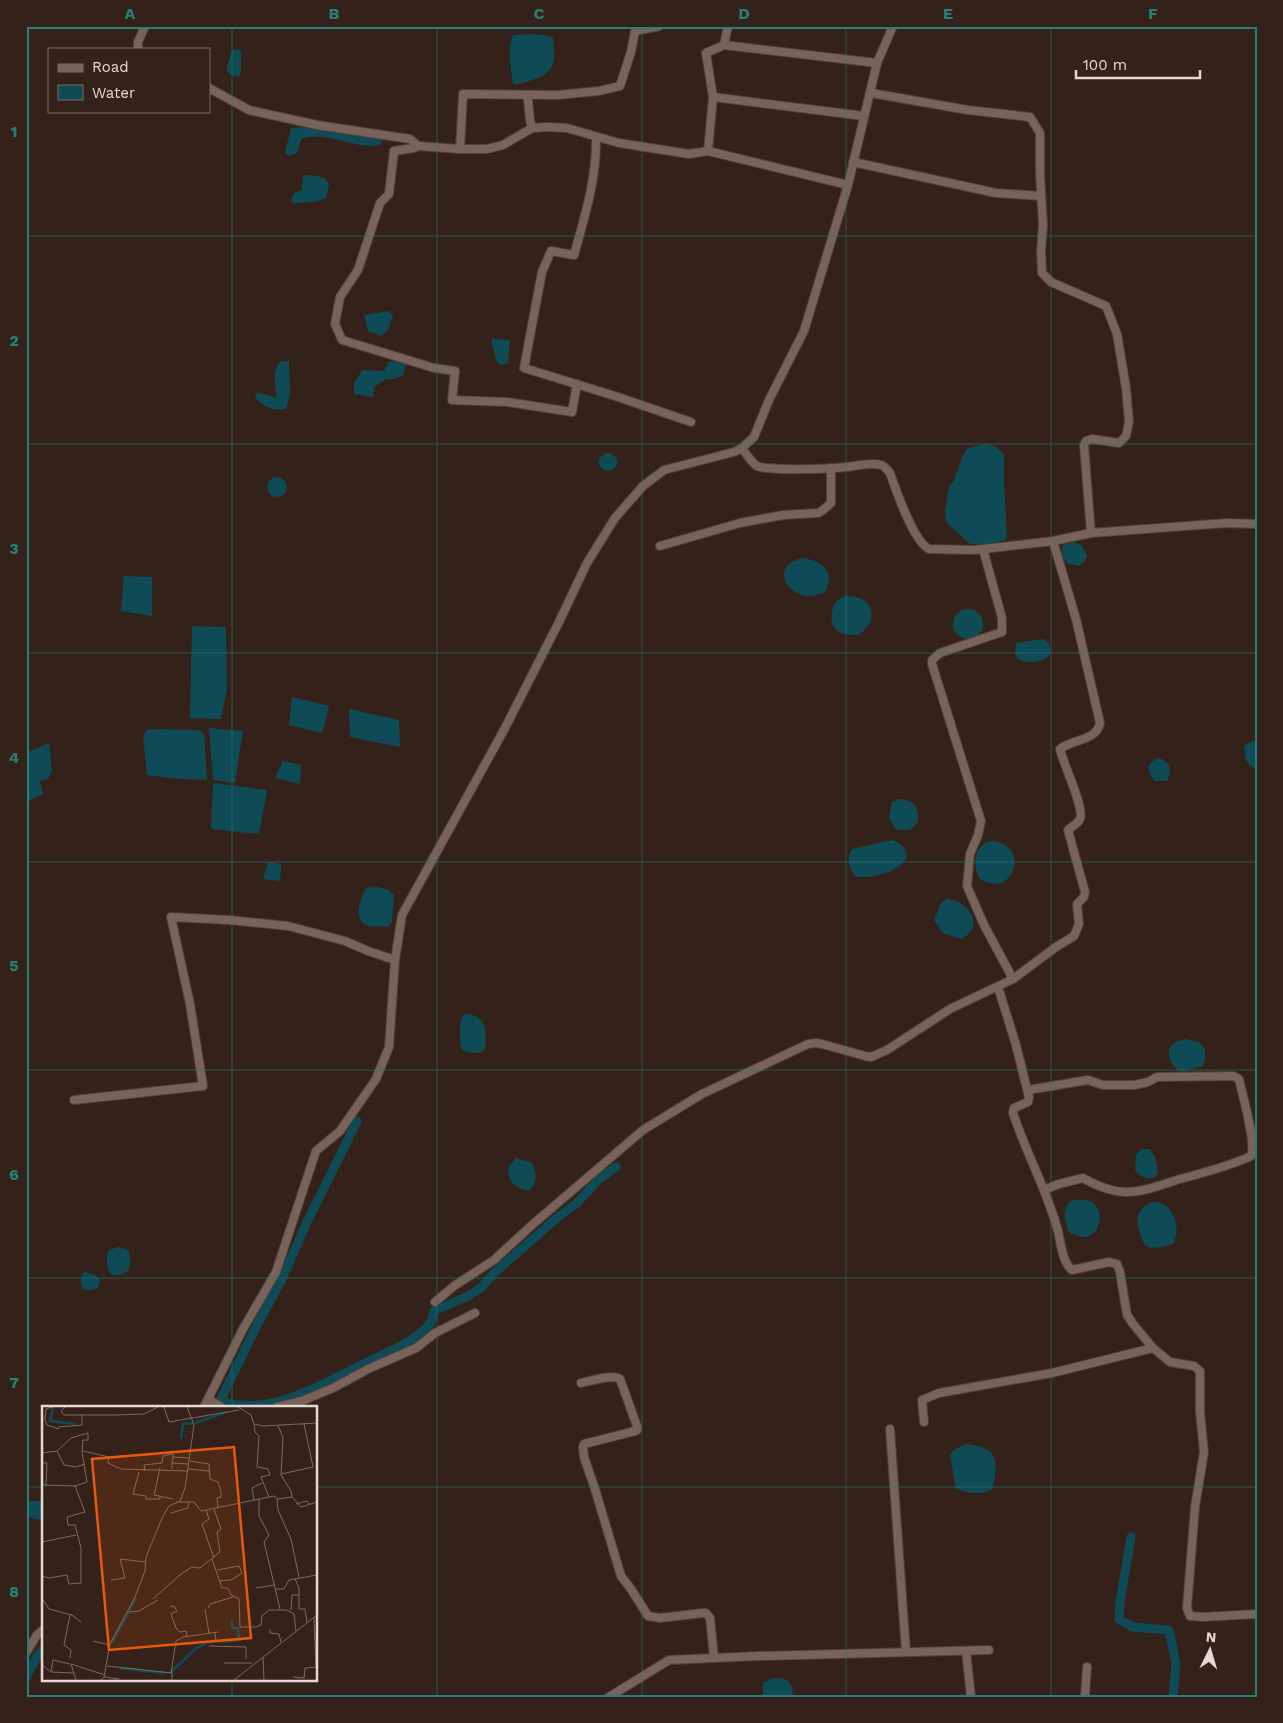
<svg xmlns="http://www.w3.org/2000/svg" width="1283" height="1723" font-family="'Work Sans',sans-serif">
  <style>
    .water { fill: #0e4b56 }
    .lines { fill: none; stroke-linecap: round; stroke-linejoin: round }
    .canal { stroke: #0e4b56; stroke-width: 9 }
    .street-casing { stroke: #50403b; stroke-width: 10 }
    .street { stroke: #786259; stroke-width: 8 }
    .grid { fill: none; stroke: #248078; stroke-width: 1; stroke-opacity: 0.55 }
    .inset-river { fill: none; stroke: #0e4b56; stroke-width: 2.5 }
    .inset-road { fill: none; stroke: #7b6b64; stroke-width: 1 }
    .view { fill: #e8590c; fill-opacity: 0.15; stroke: #e8590c; stroke-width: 2.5 }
    .inset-edge { fill: none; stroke: #e5d8d3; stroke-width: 2.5 }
    .neatline { fill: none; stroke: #248078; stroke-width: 2 }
    .grid-label { font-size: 16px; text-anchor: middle; font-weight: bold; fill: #248078 }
  </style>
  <rect width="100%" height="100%" fill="#34221a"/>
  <!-- water -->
  <g class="water">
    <path d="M534,34L549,36L553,38C556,60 556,73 532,80C525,82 521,85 513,84C511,69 507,50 513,35Z"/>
    <polygon points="238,49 241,51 241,69 239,77 231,75 226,70 232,50"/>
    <path d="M300,127L374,137L382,139L381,145C377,145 373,146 369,146C348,145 322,131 301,139L297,153L288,156L285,152L291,128Z"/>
    <path d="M303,175L318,176L326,179L329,185L326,198C315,204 306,201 293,204L291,201L294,193L302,190Z"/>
    <polygon points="389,311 393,316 388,330 381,336 368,331 364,315"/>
    <polygon points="491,339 510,340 508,363 500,365 496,360"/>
    <path d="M281,361H289L290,394L286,409C272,411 266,408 255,398L257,392L277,398C276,385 271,371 281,361Z"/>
    <polygon points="397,361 406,364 403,375 394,379 386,379 374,387 373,397 354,394 354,384 362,370 384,371 388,362"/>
    <polygon points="986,444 994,446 1004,454 1004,482 1007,539 994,544 970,544 946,522 945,512 949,487 954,480 963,455 968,448"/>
    <circle cx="608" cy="462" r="9"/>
    <circle cx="277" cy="487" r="10"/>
    <polygon points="1074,542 1082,546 1087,555 1085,561 1079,566 1067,563 1061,553 1063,545"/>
    <path d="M802,558C816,559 833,568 828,584C827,588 827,591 822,593C795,607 763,568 802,558Z"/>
    <polygon points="124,576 152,577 152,616 121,611"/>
    <path d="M846,596C873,595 881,619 859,635C853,635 845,635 839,632C829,626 830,611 836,602C838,599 842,598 846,596Z"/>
    <circle cx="968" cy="624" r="15"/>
    <polygon points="192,626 226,627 227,689 221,719 190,718"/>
    <path d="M1044,639C1065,658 1031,668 1017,658L1015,652L1016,643Z"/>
    <polygon points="292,697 329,706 322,733 289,725"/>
    <polygon points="349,709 399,720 400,747 350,737"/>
    <polygon points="209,728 243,731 235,783 213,780"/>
    <polygon points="148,729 200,730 204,735 207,780 180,779 147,775 143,735"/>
    <polygon points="1252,741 1257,741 1257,768 1251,767 1246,760 1244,746"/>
    <polygon points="49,743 52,771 48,779 40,781 43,794 26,802 26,753"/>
    <path d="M1158,758C1170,761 1173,770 1167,781H1155C1147,771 1145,764 1158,758Z"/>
    <polygon points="283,761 301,765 300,784 275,778"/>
    <polygon points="213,783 267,790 259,834 211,829"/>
    <path d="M900,799C914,800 919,807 918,822L910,830H896L889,818L892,802Z"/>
    <path d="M892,840C900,842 906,848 907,856C903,871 869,880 855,876C849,868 846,858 852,849Z"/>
    <path d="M990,841C1017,841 1024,871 1000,884L989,883L980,879C972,865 973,847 990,841Z"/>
    <polygon points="268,862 281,864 280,881 263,879"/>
    <path d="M378,887L389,890L394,895L392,922L389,927C383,926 375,927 369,926C352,921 360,899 366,888Z"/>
    <path d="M947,899C969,901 986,927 961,939L943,933L934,920L941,903Z"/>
    <path d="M464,1014C486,1014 487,1031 485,1049L481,1053L467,1052L461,1049C460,1038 458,1023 464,1014Z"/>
    <path d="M1184,1039C1203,1041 1209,1047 1203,1066L1184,1071L1177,1070C1166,1057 1164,1044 1184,1039Z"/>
    <path d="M1142,1149H1149L1155,1156L1158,1173L1155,1177C1146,1179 1141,1178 1135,1170L1136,1154Z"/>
    <path d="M516,1158L532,1163C537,1174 538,1183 528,1191C515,1188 508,1182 508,1168Z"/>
    <path d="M1072,1200C1078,1200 1086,1199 1092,1202C1104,1210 1102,1235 1085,1237C1081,1237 1074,1234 1070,1233C1064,1221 1061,1209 1072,1200Z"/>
    <path d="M1153,1202C1173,1201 1182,1228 1173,1244C1165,1246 1152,1251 1145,1245C1142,1241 1140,1234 1139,1230C1135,1216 1139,1207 1153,1202Z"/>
    <path d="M117,1247C133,1248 132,1259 128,1271C108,1283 105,1268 108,1251Z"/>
    <path d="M84,1272C91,1273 95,1274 100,1280L98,1288L90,1290L83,1289C80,1282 80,1279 84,1272Z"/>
    <path d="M966,1444C972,1445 980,1446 986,1449C1000,1455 996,1477 992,1489C980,1496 969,1493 956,1489L950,1455L954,1450Z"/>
    <polygon points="30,1501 44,1501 44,1520 34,1519 26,1515 26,1506"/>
    <path d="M773,1678C789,1678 792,1681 793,1697H763V1683Z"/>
  </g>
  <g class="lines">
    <!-- canal -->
    <g class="canal">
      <path d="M220,1401C237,1406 254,1407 272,1403C301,1397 327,1382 353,1369C378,1356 409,1346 429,1325C432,1321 433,1316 434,1311L468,1296L482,1287L494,1273L557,1218L577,1203L598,1180L616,1167"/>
      <polyline points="218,1405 257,1325 282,1279 307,1222 357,1121"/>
      <polyline points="1131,1537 1120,1602 1119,1619 1132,1627 1169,1630 1176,1664 1173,1697"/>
      <polyline points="26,1677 38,1655 44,1648"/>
    </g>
    <defs>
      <g id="street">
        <polyline points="724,45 728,26"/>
        <polyline points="138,49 138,42 145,26"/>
        <polyline points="209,88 249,110 317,125 410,139 418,146 460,149 487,149 503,145 532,128 547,127 567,128 619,143 689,154 708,151 848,185"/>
        <polyline points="871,93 968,110 1030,117 1040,133 1040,174 1043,225 1041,251 1042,273 1051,282 1106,306 1117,334 1126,388 1129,422 1126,436 1119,443 1092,439 1086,441 1084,445 1091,533"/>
        <path d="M527,96C530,107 528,117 532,128"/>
        <polyline points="713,97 706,53 724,45 877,63"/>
        <path d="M596,137C597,177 585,216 574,255L551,251L542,272L524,368L615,396L691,422"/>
        <polyline points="418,146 414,148 394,151 389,194 380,203 358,270 340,297 335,324 342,340 434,368 455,371 452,400 507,402 572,412 577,384"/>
        <polyline points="460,149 463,94 557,95 599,91 620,86 631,52 635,31 659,26"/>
        <polyline points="708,151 713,97 864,116"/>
        <polyline points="853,162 996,193 1041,196"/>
        <path d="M742,448C746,454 751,462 757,466C768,471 831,469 846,467C858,466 870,462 881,465C885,466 887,470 890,473C896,490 913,541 929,549L974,550L1053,541L1091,533L1227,523L1257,524"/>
        <polyline points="660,546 740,523 783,515 818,513 823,510 831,503 831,468"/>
        <polyline points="983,549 1002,618 1002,632 940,653 932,660 932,664 981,821 978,835 970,854 967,886 984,925 1013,979"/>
        <path d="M998,987L1016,1045L1029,1097L1028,1102L1014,1108L1013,1113C1026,1153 1047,1190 1058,1231C1061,1243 1062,1262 1072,1270L1109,1262L1117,1264L1120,1272L1127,1315L1133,1324L1153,1348L1170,1362L1194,1366L1200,1371V1412L1204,1452L1195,1507L1187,1608L1190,1616L1203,1617L1257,1614"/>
        <path d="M1028,1090L1088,1080L1103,1085H1134L1148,1082L1157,1077L1233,1076L1239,1079C1242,1094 1257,1143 1251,1156C1228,1167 1201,1173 1177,1180C1161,1185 1144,1192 1127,1192C1111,1192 1097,1186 1083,1178L1059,1184L1044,1190"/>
        <polyline points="74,1100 203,1086 190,1004 171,917 229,920 288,926 345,941 368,951 395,960"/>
        <path d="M435,1302L454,1286L494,1260L532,1225L643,1130L702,1094L808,1044L816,1043L822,1044L865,1056L871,1057L887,1050L950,1009L1013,979L1056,947L1074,936L1079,924L1077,904L1084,897L1085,892L1068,830C1072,826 1078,824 1080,819C1085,808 1063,764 1060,749C1072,739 1097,741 1100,723L1076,619L1053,541"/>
        <path d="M581,1383C590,1381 613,1374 620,1379L637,1426V1430L635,1431L584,1444L583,1447L584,1457L595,1489L621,1576L631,1589L648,1616L660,1618L703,1613H706L710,1618L714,1658"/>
        <polyline points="208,1399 221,1407"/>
        <polyline points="204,1407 243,1329 276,1272 316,1151 340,1131 376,1079 389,1047 395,960 402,915 505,728 559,622 587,563 615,518 643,486 664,470 734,452 742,448 754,437 769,400 804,331 848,185 877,63 893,26"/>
        <polyline points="277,1407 302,1401 333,1388 368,1369 416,1348 435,1333 475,1313"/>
        <polyline points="924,1422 922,1400 939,1393 1052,1373 1153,1348"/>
        <polyline points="890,1429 906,1652"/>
        <polyline points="966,1651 971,1697"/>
        <polyline points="26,1653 37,1635 44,1629"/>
        <polyline points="609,1697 669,1660 758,1656 989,1650"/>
        <polyline points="1086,1697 1085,1695 1087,1667"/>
      </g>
    </defs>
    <!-- street casing -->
    <use href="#street" class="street-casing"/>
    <!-- street -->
    <use href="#street" class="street"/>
  </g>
  <!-- grid -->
  <path class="grid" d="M232,26V1407M437,26V1697M642,26V1697M846,26V1697M1051,26V1697M26,236H1257M26,444H1257M26,653H1257M26,862H1257M26,1070H1257M26,1278H1257M26,1487H44M316,1487H1257M232,1679V1697"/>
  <!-- overview -->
  <g transform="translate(42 1406)">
    <rect width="275" height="275" fill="#34221a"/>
    <path class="inset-river" d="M11,1L8,15L33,18M153,17L185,6M139,33L141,18L151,17M174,236L197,234L196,222H190V213M70,237L94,192M77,262L123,267M128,267L154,242L168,236"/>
    <path class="inset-road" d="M10,1L4,3L3,14L5,19L17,23M23,1L19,5L22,9H73L102,8L116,1M122,1L127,16L197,4M196,1L209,9L212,18L221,20L275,17M212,18L213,26L217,30L215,61L226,63L228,69L219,71L227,91M236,20L241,31L239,69L249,85L250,91M16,21L40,19V8M15,45L22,59L34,61L43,58M41,45L67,51L66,57L79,63L146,65M0,47L15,45L29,32L46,27V34H41L40,46L45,76L33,80L0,79M148,55L167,58L168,73L176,76L179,85V91L175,92L176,102M0,57H5L4,80M130,57L131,51L148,52M118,62L112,89L131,93M130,63V57L147,58M146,63L167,65M103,65L102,59L120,57L121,50L125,49L131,48V51M97,66L91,88L104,90V93H118V90M239,68L271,61L262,18M217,93V110L227,129L222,136L238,203M235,93L236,104L249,133L257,171M212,94L210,82L220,77M137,96H152L159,105L232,90L236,93L250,91L259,101L275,96M254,98L265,95L268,99M164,104L167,113L160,118L172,152M129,107L146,102L147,97M0,136L34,129M170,153L180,182H186L189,189L197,193L198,221H214L219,219L220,210L227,204H245L252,208L254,225M175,164L197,160L200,167L189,174L178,175M0,170L7,172L25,169L27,178L39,177V142L33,119H26L25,111L43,106L33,80M253,173L257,182V203H263L265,216M69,174L83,172L78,153L103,156M214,182L232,179M233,183H242L247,174L275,169M0,192L7,203L30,209L39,216M111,193L139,168L150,161L158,162L178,146L175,126L179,123L172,103M128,201L132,200L135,205L129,208L134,222L138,226L144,225L145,230M166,202L168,198L191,191M163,203L167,227M249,204L250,189H257M87,206L97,205L116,194M28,209L22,239L29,244L28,252M228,223V227L237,228L239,236M51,235L68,239M167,236L174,235L173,227M167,240L204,241V253M221,251L222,274M182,257H210M0,259L9,266L31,267M65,260L130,267V274M9,266L11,254L28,258M129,267L134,235L141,231L176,226M62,271L68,238L93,191L103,165L104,151L121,110L127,100L138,95L143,82L152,19L145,1M251,271L262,272L263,262L274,261L272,212M34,274L29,258L63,269M59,274L62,271L77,273M192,274L275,209"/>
    <path class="view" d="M192,41L209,232L67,244L50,53Z"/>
    <rect width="275" height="275" class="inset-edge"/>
  </g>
  <!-- border -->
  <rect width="1283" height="1723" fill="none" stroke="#34221a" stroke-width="55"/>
  <!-- legend -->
  <rect x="48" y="48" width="162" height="65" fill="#34221a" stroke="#7b6b64"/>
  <rect x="58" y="64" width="25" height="8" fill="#786259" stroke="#7b6b64"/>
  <text x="92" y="72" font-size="15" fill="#e5d8d3">Road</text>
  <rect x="58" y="85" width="25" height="15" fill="#0e4b56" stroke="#7b6b64"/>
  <text x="92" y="98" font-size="15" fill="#e5d8d3">Water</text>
  <!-- north arrow -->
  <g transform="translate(1210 1650) rotate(5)" stroke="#34221a" stroke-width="4" paint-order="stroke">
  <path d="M0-4L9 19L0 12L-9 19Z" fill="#e5d8d3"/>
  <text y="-8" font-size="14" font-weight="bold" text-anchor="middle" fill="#e5d8d3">N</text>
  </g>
  <!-- scale -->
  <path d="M1076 70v8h124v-8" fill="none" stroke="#e5d8d3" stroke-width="2.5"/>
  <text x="1083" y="70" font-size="15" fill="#e5d8d3" stroke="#34221a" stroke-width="4" paint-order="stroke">100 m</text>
  <rect x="28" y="28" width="1228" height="1668" class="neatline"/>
  <g class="grid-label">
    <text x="130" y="19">A</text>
    <text x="334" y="19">B</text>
    <text x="539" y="19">C</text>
    <text x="744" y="19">D</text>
    <text x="948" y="19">E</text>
    <text x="1153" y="19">F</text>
    <text x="14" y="137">1</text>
    <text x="14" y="346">2</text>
    <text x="14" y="554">3</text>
    <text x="14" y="763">4</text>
    <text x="14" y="971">5</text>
    <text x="14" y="1180">6</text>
    <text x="14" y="1388">7</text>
    <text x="14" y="1597">8</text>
  </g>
</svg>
